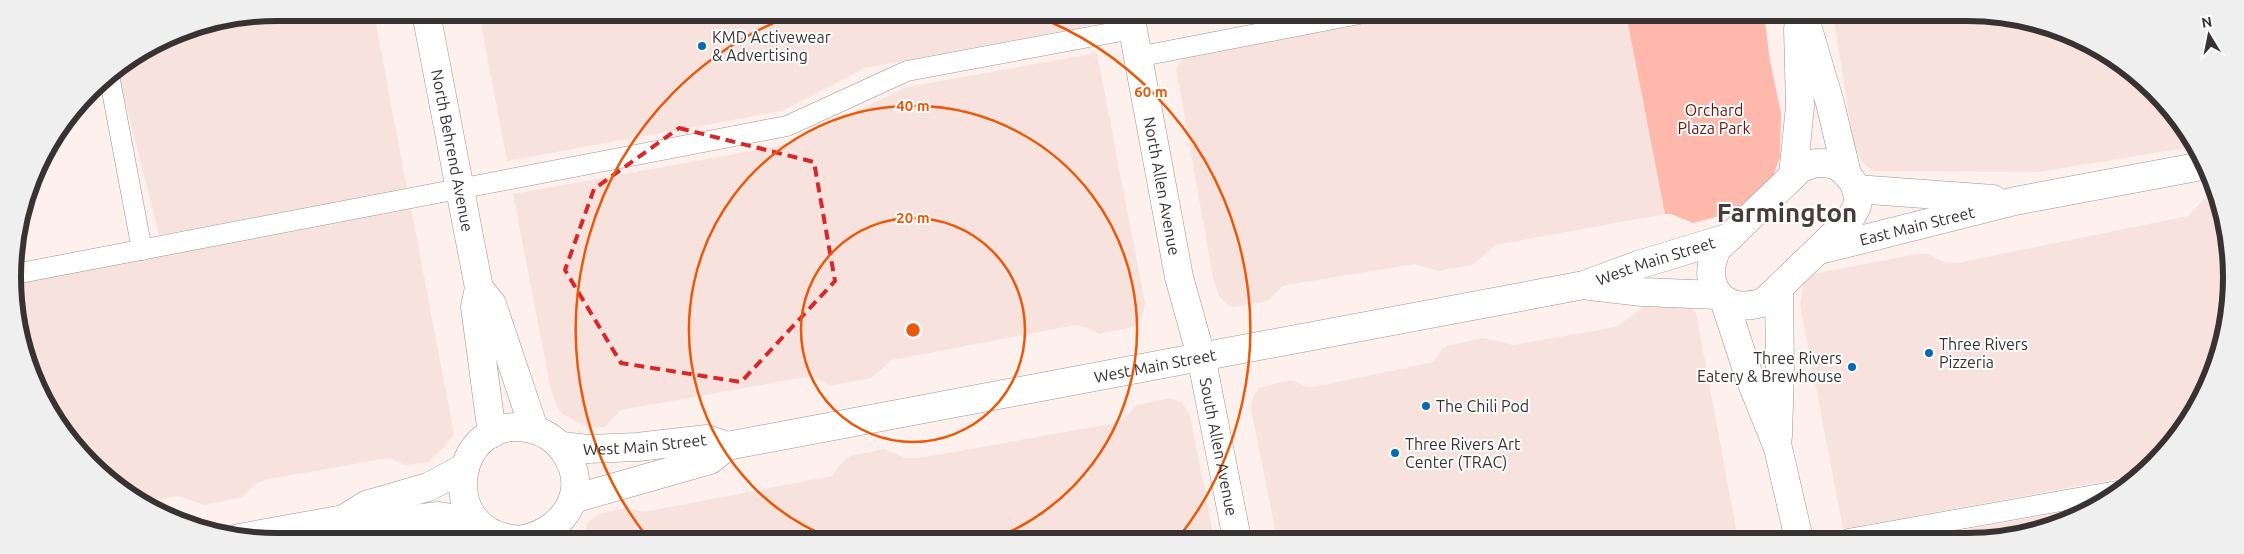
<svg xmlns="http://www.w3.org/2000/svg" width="2244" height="554" font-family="Ubuntu,sans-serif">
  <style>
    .built { fill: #f8e2de }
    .green { fill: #feb9ac }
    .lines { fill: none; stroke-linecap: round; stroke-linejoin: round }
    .service-casing { stroke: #9e928f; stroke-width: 21 }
    .minor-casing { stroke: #9e928f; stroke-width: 29 }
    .tertiary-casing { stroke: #9e928f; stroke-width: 29 }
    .secondary-casing { stroke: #9e928f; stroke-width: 29 }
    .service { stroke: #fff; stroke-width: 20 }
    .minor { stroke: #fff; stroke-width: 28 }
    .tertiary { stroke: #fff; stroke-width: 28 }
    .secondary { stroke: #fff; stroke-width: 28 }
    .marked { fill: none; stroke: #d62828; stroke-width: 4; stroke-dasharray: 10 6; stroke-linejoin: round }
    .ring { fill: none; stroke: #e8590c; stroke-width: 2.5 }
    .poi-dot { fill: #056ab6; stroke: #fff; stroke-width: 2 }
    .labels { text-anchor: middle; stroke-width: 4; stroke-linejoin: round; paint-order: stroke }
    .poi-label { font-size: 16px; fill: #383332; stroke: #fff; text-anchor: start }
    .park-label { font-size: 16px; fill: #65160c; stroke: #fff }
    .street-label { font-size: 16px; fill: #383332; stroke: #fff }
    .town-label { font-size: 26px; font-weight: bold; fill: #463c3a; stroke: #fff }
    .rim { fill: none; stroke: #383332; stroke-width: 6 }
    .centre { fill: #e8590c; stroke: #fff; stroke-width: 2.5 }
    .ring-label { font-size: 15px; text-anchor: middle; font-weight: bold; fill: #e8590c; stroke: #fff; stroke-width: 4; stroke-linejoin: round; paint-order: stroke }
  </style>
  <rect width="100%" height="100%" fill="#fdf0ed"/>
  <!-- built -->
  <g class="built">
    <polygon points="277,13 374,13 407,189 159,235 117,69 176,33"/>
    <polygon points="479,13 759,13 761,23 794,13 1090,14 1092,25 865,68 782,111 507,161"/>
    <polygon points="1414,14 1626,14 1665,214 1496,245 1472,265 1438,271 1414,264 1286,285 1281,287 1269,300 1263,302 1234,307 1229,306 1219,296 1213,278 1176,68 1185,57"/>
    <polygon points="1833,15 2002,15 2099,48 2177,116 2192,147 2038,172 1873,171 1862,162 1854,146"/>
    <polygon points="1097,53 1145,303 1142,317 1132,327 1099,334 1085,327 1075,325 892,360 871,378 830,386 816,378 806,377 621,410 605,427 588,428 561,413 555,402 550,386 513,194 785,145 907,87"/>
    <polygon points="2217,198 2223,209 2229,312 2204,394 2154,464 2139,475 1843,529 1800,304 1803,283 1810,277 1817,273 1918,254 1927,254 1944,262 1957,263 2188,216 2203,200"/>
    <polygon points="411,208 454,434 444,447 428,462 405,465 389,458 268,479 257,483 242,497 205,505 178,496 141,503 67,438 22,346 15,283"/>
    <polygon points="1677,301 1689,305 1696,313 1738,539 1277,539 1251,409 1253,397 1259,388 1290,380 1307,387 1313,387 1430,363 1435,360 1442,349 1447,346 1483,338 1513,345 1616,327 1644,307"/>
    <polygon points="1170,398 1182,403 1190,415 1214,539 582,539 587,524 598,514 626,508 644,512 832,476 845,459 851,456 884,449 905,458 920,458 1115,423 1122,420 1137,405"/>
    <polygon points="2096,506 2084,514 2001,539 1913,539"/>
  </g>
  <!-- green -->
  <polygon class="green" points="1626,14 1764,14 1770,61 1781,113 1780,157 1772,179 1738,211 1693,223 1671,214 1665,214"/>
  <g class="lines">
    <defs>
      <g id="service">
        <polyline points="1137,57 1359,14"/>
        <polyline points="109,75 142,250"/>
        <polyline points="15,274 787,126 907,71 1132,29"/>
        <polyline points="1848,539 2117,491"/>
      </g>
      <g id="minor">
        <path id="s1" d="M1130,14L1179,277L1201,356L1237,539"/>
      </g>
      <g id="tertiary">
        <path id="s2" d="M426,13L479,288L475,307L492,434"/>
        <polyline points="1804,15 1830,103 1847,174"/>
        <polyline points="1793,176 1800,106 1798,29"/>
        <polyline points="479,288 492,304 534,429"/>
        <polyline points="1724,300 1749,376 1778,448 1799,539"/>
        <polyline points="1778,436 1780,369 1779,288"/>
      </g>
      <g id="secondary">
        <path d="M1815,163C1820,163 1826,163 1831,164C1847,169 1861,188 1857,206C1855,210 1852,216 1849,220L1764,302C1725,316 1699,287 1717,249L1801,168Z"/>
        <polyline points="1856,189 1993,199"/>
        <path id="s3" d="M1820,250L2015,201L2202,166"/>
        <polyline points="1590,286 1642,292 1718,295"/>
        <path id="s4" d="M561,446L588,449L637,447L707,439L727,446"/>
        <path id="s5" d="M573,499L710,460L727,446L1584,285L1638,265L1730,237"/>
        <polyline points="344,519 370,524 439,516 477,522"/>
        <polyline points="239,538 344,519 366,505 428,487 464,468"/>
        <path d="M513,539C436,530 454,416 526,428C542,431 554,437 564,451C591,489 566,530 524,539"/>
      </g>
    </defs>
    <!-- service casing -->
    <use href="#service" class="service-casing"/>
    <!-- minor casing -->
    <use href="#minor" class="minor-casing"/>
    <!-- tertiary casing -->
    <use href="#tertiary" class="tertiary-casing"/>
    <!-- secondary casing -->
    <use href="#secondary" class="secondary-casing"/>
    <!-- service -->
    <use href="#service" class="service"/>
    <!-- minor -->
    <use href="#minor" class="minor"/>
    <!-- tertiary -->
    <use href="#tertiary" class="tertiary"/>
    <!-- secondary -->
    <use href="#secondary" class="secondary"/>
  </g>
  <!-- marked area -->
  <path class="marked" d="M679,128L814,162L835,281L741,382L621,363L565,270L594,189Z"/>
  <!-- distance rings -->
  <g class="ring">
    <circle cx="913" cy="330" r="112"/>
    <path d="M833 539A224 224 0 1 1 993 539"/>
    <path d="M647 537A337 337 0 0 1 798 13M1031 14A337 337 0 0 1 1179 537"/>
  </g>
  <!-- markers -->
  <g class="poi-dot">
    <circle cx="702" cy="46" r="5"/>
    <circle cx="1929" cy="353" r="5"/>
    <circle cx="1852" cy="367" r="5"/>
    <circle cx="1426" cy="406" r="5"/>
    <circle cx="1395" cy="453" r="5"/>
  </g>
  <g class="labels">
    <!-- poi labels -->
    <g class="poi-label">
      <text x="712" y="43">KMD Activewear<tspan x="712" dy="18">&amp; Advertising</tspan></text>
      <text x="1939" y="350">Three Rivers<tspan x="1939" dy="18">Pizzeria</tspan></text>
      <text x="1842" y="364" text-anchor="end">Three Rivers<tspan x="1842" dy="18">Eatery &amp; Brewhouse</tspan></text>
      <text x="1436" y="412">The Chili Pod</text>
      <text x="1405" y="450">Three Rivers Art<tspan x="1405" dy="18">Center (TRAC)</tspan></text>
    </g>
    <!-- park labels -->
    <g class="park-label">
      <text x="1714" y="116">Orchard<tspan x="1714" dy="18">Plaza Park</tspan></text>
    </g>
    <!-- street labels -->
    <g class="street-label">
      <text dy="6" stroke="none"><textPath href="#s2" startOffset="140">North Behrend Avenue</textPath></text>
      <text dy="6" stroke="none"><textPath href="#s1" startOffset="175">North Allen Avenue</textPath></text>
      <text dy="6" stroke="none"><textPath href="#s3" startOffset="100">East Main Street</textPath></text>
      <text dy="6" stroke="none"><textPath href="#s5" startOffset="1112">West Main Street</textPath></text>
      <text dy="6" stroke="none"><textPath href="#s5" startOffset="600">West Main Street</textPath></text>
      <text dy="6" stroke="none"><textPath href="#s4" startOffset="84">West Main Street</textPath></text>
      <text dy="6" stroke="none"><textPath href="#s1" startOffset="442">South Allen Avenue</textPath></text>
    </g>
    <!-- town labels -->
    <g class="town-label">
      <text x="1787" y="222">Farmington</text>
    </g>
  </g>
  <!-- crop -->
  <path d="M0 0H2244V554H0ZM277 21H1967A256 256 0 0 1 2223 277V277A256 256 0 0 1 1967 533H277A256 256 0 0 1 21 277V277A256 256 0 0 1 277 21Z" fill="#efefef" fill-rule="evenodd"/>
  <path class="rim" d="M277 21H1967A256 256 0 0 1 2223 277V277A256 256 0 0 1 1967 533H277A256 256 0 0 1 21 277V277A256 256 0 0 1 277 21Z"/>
  <circle cx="913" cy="330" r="8" class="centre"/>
  <g class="ring-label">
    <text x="1151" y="97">60 m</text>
    <text x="913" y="111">40 m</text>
    <text x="913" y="223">20 m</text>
  </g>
  <!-- north arrow -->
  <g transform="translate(2209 35) rotate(350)" stroke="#ffffff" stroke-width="4" paint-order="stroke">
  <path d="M0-4L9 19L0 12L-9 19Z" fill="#383332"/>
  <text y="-8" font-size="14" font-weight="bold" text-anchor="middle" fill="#383332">N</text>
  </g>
</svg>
